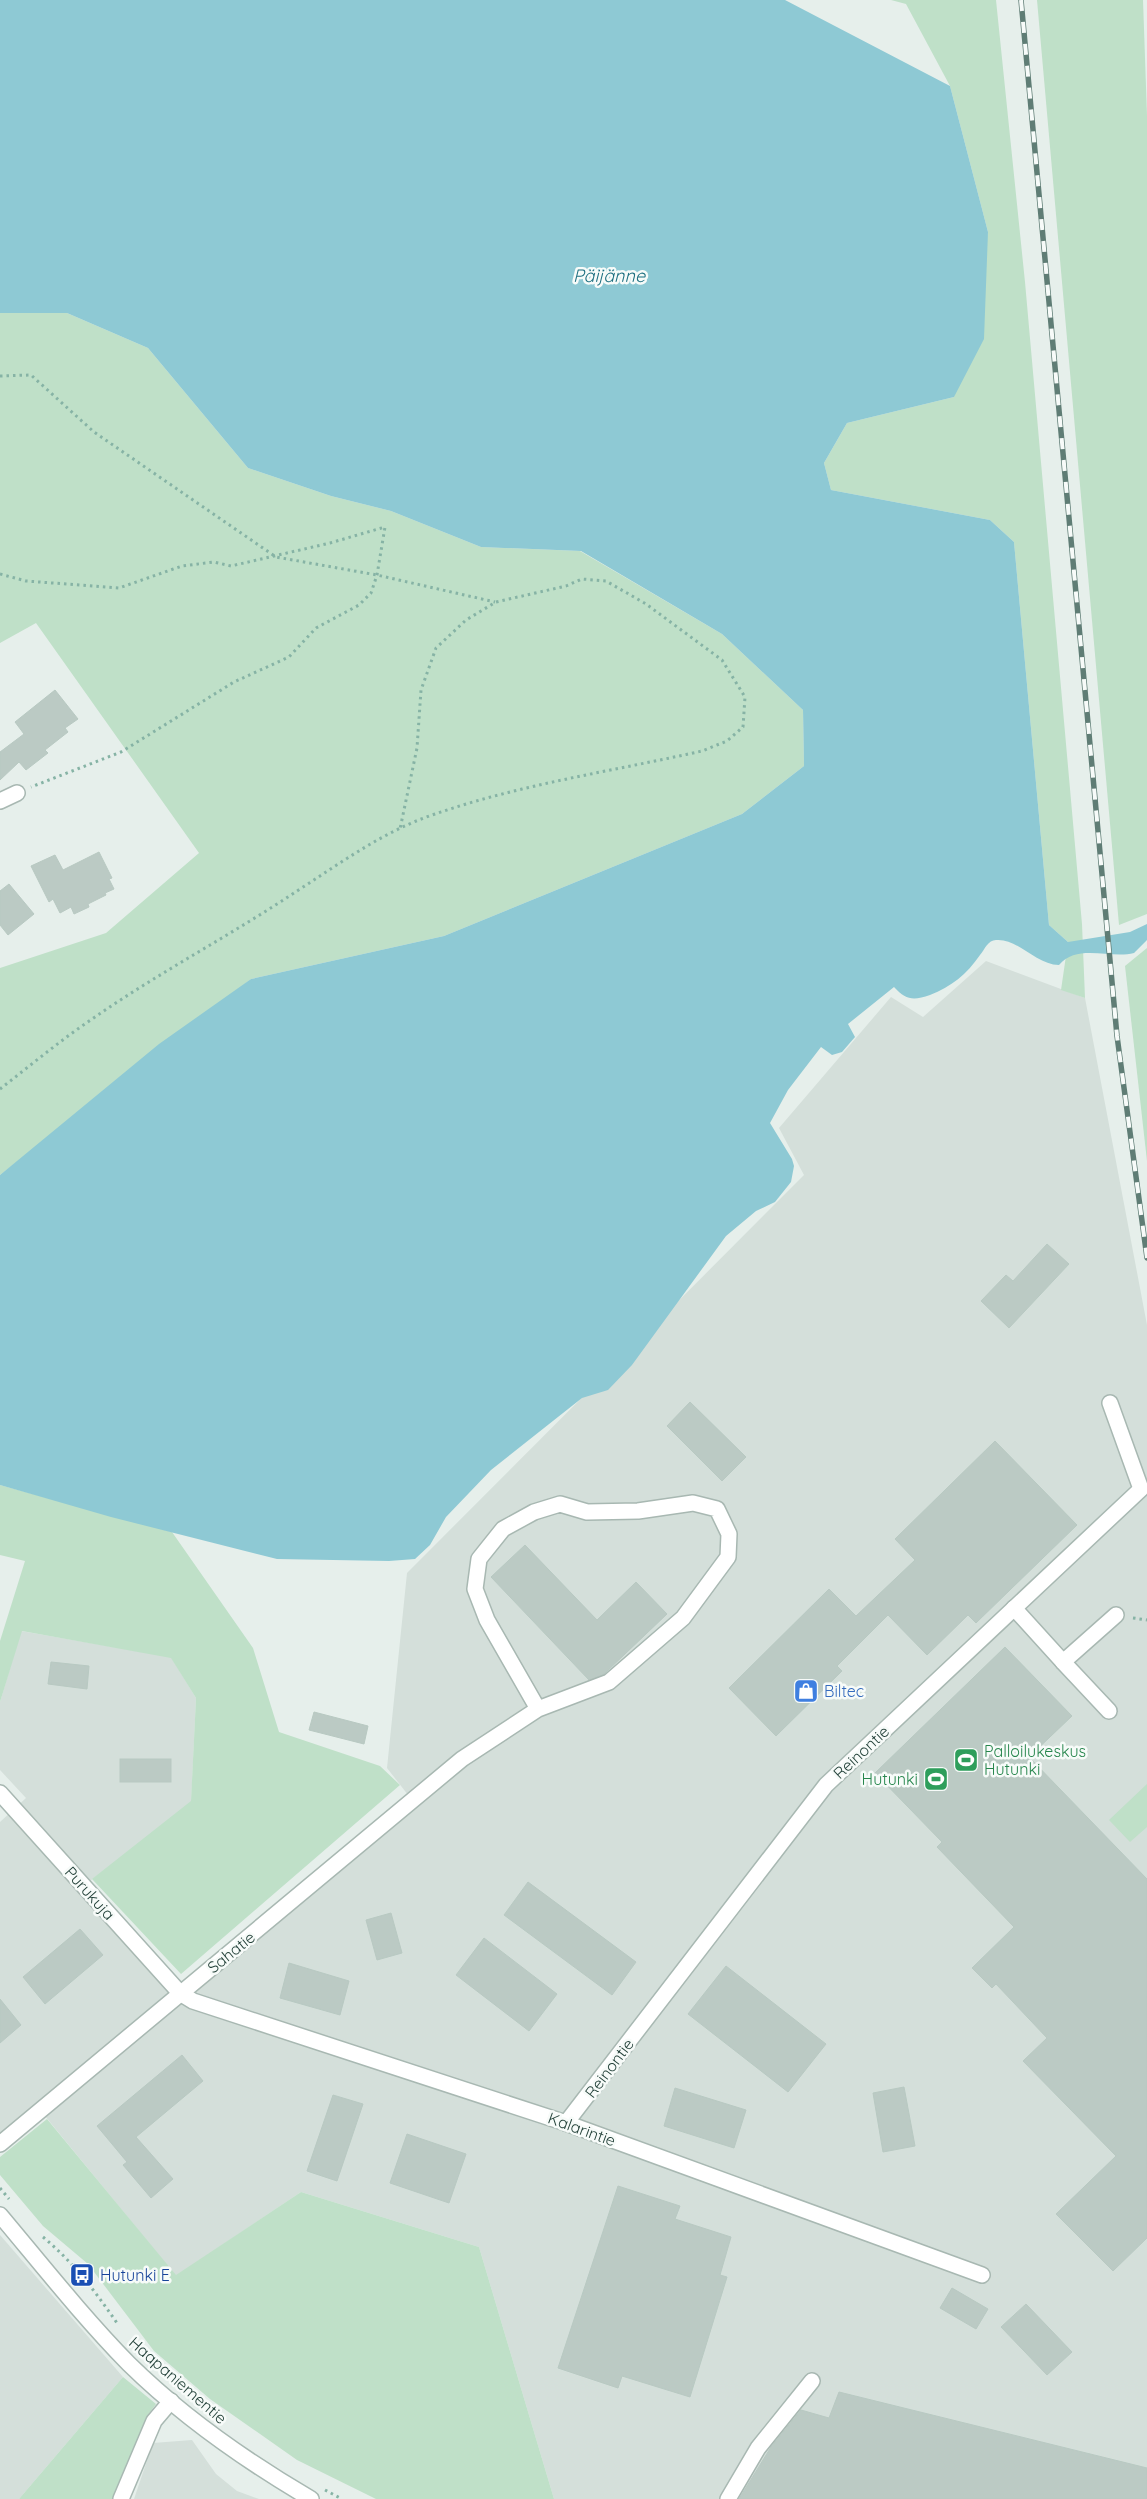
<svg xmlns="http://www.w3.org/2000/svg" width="1147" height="2499" font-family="Quicksand,sans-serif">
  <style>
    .built { fill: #d4dfda }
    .green { fill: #bfe0c8 }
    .water { fill: #8ec9d4 }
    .building { fill: #bbcac4; stroke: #b8c9c2 }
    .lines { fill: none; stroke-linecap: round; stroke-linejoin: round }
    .minor-casing { stroke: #a8b8b2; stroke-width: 18 }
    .path { stroke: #86b3a5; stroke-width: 3; stroke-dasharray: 2.5 4; stroke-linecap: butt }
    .minor { stroke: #fff; stroke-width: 15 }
    .rail-casing { stroke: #5f7d75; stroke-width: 5.5 }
    .rail { stroke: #f7fbf9; stroke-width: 4; stroke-dasharray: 11; stroke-linecap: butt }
    .labels { text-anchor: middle; stroke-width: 5; stroke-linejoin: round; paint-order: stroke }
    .shop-label { font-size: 16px; fill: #366cbe; stroke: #f7fbf9; text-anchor: start }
    .leisure-label { font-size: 16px; fill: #27864d; stroke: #f7fbf9; text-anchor: start }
    .street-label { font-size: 16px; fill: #24423a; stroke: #f7fbf9 }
    .transit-label { font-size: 16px; fill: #164399; stroke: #f7fbf9; text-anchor: start }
    .water-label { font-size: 18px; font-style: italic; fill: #1c6f80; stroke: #f7fbf9 }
  </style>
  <rect width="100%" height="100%" fill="#e6efeb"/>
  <!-- built -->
  <g class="built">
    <polygon points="986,961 1085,998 1147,1325 1147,2499 554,2499 479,2247 301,2192 176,2276 36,2105 0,2135 0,1822 26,1798 0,1770 0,1702 21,1631 171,1657 196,1698 191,1805 82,1887 179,1996 412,1800 387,1768 407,1573 804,1175 779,1128 891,997 923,1017"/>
    <polygon points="0,2235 123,2377 19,2499 0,2499"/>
    <polygon points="192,2440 216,2474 237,2491 259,2499 134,2499 153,2443"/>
  </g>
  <!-- green -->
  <g class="green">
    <polygon points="891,0 996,0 1025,282 1082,924 1085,998 1061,990 1068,942 1049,925 1014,542 990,520 831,490 824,463 847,423 954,397 988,232 950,86 906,4"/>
    <polygon points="1037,0 1143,0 1147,116 1147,914 1119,925"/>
    <polygon points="0,313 67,313 148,348 248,468 331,496 391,511 481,547 580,551 722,634 803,710 804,766 742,814 444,936 251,979 0,1175 0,968 106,933 199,853 36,623 0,643"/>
    <polygon points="1147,948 1147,1161 1125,966"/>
    <polygon points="0,1485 172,1532 253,1648 279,1732 380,1766 400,1785 181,1974 92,1879 191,1801 196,1698 171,1658 22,1631 0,1702 0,1641 25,1561 0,1555"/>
    <polygon points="1147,1784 1147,1827 1130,1842 1109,1820"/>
    <polygon points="47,2119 176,2275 301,2192 479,2247 554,2499 376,2499 297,2460 210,2399 154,2351 88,2264 43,2226 0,2175 0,2157"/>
    <polygon points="123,2377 156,2404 147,2416 112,2499 19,2499"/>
  </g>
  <!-- water -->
  <path class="water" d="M0,0H785L950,86L988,232L984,339L954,397L847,423L824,463L831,490L990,520L1014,542L1049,925L1068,942L1130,932L1147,924V940L1134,953C1110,959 1077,943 1059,965C1036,965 1018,938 996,940C988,940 985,949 980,955C967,974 951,987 930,995C913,1001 906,1000 894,987L848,1024L855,1037L842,1052L832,1055L821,1047L788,1090L770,1123L792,1159L794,1166L791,1182L775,1202L756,1211L726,1236L632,1365L608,1390L582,1398L491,1470L446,1517L430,1545L415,1559L389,1561L277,1559L111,1517L0,1485V1175L159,1044L251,979L444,936L742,814L804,766L803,710L722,634L581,551L481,547L391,511L331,496L248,468L148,348L67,313H0Z"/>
  <!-- building -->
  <g class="building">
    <polygon points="55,690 78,719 65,728 68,732 45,750 48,753 26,770 19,762 0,780 0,752 24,734 15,722"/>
    <polygon points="99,852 112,878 109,879 114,889 105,893 106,895 88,904 89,907 74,914 71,907 60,913 53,899 49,902 31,866 55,855 63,870"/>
    <polygon points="9,884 34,914 8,935 0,925 0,891"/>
    <polygon points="1047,1244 1069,1264 1009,1328 981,1301 1006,1275 1013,1281"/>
    <polygon points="690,1402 746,1457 722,1481 667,1426"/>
    <polygon points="995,1441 1077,1525 976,1623 968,1615 927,1655 888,1615 837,1666 842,1671 776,1736 729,1688 829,1589 856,1616 915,1560 895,1539"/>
    <polygon points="525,1545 597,1620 636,1582 667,1614 604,1674 589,1680 491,1577"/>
    <polygon points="1005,1647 1072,1716 1029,1757 1147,1879 1147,2238 1113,2271 1056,2214 1116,2156 1023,2061 1047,2038 996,1984 992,1988 972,1968 1014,1927 937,1847 942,1842 875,1773"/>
    <polygon points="51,1662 89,1666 87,1689 48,1684"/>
    <polygon points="314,1712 368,1726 364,1744 309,1730"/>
    <rect x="120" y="1759" width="51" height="23"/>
    <polygon points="528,1882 636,1962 612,1995 504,1915"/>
    <polygon points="391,1913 402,1953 377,1960 366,1920"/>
    <polygon points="80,1929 103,1955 45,2004 23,1977"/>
    <polygon points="484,1938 557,1994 529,2031 456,1975"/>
    <polygon points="289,1963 349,1981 340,2015 280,1998"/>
    <polygon points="726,1966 826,2044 788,2092 688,2014"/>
    <polygon points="0,1999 21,2025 0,2043"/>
    <polygon points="182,2055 203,2081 136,2137 173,2179 151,2198 123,2165 127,2162 97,2126"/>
    <polygon points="904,2087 915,2146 883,2152 873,2093"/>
    <polygon points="675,2088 746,2110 734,2148 664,2126"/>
    <polygon points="333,2095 363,2104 337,2181 307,2171"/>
    <polygon points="407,2134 466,2154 449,2203 390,2183"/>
    <polygon points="618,2186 680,2206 675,2219 731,2237 720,2275 727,2277 690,2397 622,2376 618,2388 558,2368"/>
    <polygon points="952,2288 988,2309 976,2329 940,2308"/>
    <polygon points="1026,2304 1072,2352 1047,2375 1001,2327"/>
    <polygon points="839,2392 1147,2468 1147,2499 739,2499 771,2447 801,2410 829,2418"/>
  </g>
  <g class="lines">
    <defs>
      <g id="minor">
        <polyline points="0,801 17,793"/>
        <polyline points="1014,1608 1063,1662 1116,1615"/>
        <polyline points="1063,1662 1109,1711"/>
        <polyline points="0,1793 180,1993 193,2001 566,2123 982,2275"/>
        <polyline points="566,2123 826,1785 1141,1489 1110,1403"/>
        <polyline points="0,2144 462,1759 538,1709 609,1682 683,1618 728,1557 729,1534 717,1509 693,1503 638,1511 587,1512 560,1504 534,1512 503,1529 479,1559 475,1589 487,1620 538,1709"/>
        <path d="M0,2215C42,2265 83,2317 129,2364C183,2417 246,2461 311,2499"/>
        <polyline points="121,2499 154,2421 171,2401"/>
        <polyline points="728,2499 758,2448 812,2381"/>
      </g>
    </defs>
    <!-- minor casing -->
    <use href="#minor" class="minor-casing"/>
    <!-- path -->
    <g class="path">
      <polyline points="0,376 31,375 94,432 276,557 377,575 495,602"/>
      <polyline points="0,574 26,581 119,588 182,566 214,562 231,566 330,543 385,527 377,575 371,593 359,605 316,628 289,657 234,682 121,752 31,787"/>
      <path d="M0,1089C31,1065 62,1039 95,1017C160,972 231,935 297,891C342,862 384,831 435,814C522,784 613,771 702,751L727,741L743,727L745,697L722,660L646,604L606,581L582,579L566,586L496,602L466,620L436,648L421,690L417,748L400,829"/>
      <polyline points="1133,1618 1147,1620"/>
      <polyline points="0,2188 9,2199"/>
      <path d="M43,2237C73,2262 95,2291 117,2323"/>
      <polyline points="325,2490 342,2499"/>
    </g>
    <!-- minor -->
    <use href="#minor" class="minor"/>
    <defs>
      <polyline id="rail" points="1021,0 1117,1036 1147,1258"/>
    </defs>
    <!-- rail casing -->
    <use href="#rail" class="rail-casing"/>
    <!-- rail -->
    <use href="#rail" class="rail"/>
  </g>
  <!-- icons -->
  <defs>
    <symbol id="shop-square" viewBox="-11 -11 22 22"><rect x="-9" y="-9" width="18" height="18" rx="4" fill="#3f7fe0" stroke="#f7fbf9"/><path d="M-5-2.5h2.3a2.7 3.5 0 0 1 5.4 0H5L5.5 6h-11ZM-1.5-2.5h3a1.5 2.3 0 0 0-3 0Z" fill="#fff"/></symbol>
    <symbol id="stadium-square" viewBox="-11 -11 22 22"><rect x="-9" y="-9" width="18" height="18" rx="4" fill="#2e9e5b" stroke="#f7fbf9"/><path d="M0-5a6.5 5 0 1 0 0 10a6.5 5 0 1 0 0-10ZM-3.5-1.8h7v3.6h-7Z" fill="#fff"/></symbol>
    <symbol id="bus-square" viewBox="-11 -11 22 22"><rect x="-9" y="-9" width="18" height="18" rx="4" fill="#1a4fb4" stroke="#f7fbf9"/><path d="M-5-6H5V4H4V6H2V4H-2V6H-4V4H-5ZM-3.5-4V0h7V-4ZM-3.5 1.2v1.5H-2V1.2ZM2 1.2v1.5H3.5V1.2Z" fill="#fff"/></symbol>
  </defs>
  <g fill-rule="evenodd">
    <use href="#shop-square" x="792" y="1677" width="28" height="28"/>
    <use href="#stadium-square" x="952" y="1746" width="28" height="28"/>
    <use href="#stadium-square" x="922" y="1765" width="28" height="28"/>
    <use href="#bus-square" x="68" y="2261" width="28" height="28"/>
  </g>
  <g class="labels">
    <!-- shop labels -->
    <g class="shop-label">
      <text x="824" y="1697">Biltec</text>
    </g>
    <!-- leisure labels -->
    <g class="leisure-label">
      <text x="984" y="1757">Palloilukeskus<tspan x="984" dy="18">Hutunki</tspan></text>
      <text x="918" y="1785" text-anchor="end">Hutunki</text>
    </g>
    <!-- street labels -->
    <g class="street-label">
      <text transform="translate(861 1752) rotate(-43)" y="6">Reinontie</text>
      <text transform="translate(90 1893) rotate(48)" y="6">Purukuja</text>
      <text transform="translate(231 1952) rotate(-39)" y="6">Sahatie</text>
      <text transform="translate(609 2068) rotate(-53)" y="6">Reinontie</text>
      <text transform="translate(582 2129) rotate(20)" y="6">Kalarintie</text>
      <text transform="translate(178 2380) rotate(41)" y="6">Haapaniementie</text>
    </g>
    <!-- transit labels -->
    <g class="transit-label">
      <text x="100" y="2281">Hutunki E</text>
    </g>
    <!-- water labels -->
    <g class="water-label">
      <text x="609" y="282">Päijänne</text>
    </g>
  </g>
</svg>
